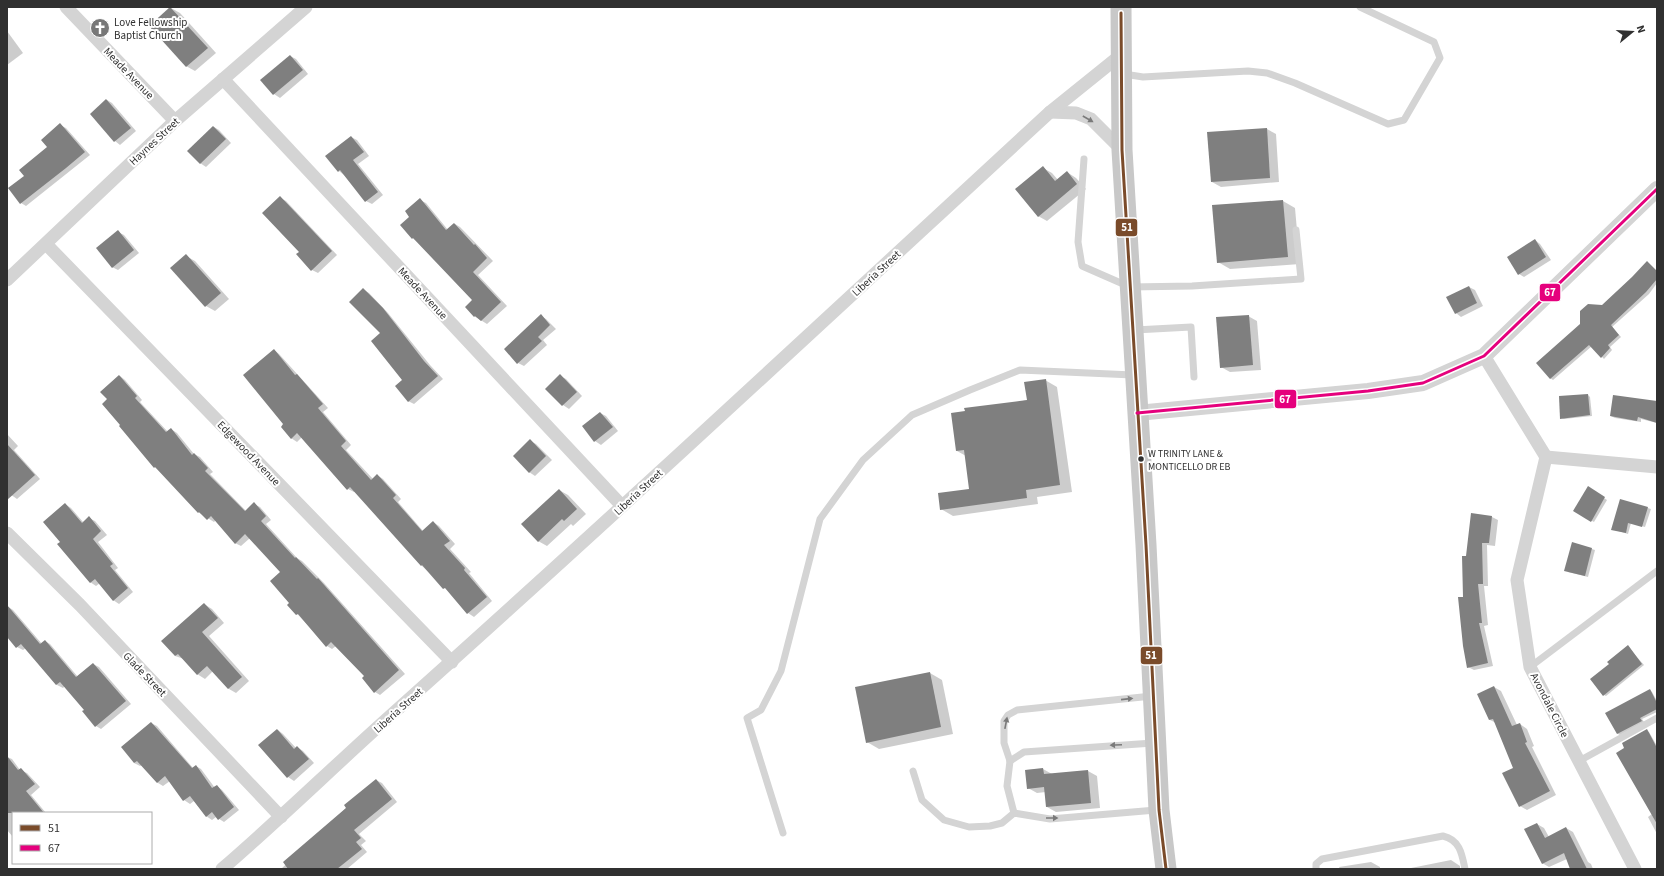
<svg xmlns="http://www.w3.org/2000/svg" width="1664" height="876" font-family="'Source Sans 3',sans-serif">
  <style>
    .shadow { fill: #0003 }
    .building { fill: #7f7f7f }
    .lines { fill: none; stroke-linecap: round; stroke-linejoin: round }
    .service { stroke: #d4d4d4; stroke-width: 7 }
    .minor { stroke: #d4d4d4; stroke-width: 13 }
    .tertiary { stroke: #d4d4d4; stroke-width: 16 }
    .primary { stroke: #c8c8c8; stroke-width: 21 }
    .bus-1-casing { stroke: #fff; stroke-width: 6 }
    .bus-2-casing { stroke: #fff; stroke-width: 6 }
    .bus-1 { stroke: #7a4b2a; stroke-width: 3 }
    .bus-2 { stroke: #e5007d; stroke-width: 3 }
    .oneway { fill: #7a7a7a }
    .bus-dot { fill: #303030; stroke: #fff; stroke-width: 1.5 }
    .labels { text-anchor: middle; stroke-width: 4; stroke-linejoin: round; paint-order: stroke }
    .bus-label { font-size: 10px; fill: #303030; stroke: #fff; text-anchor: start }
    .poi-label { font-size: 11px; fill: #303030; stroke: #fff; text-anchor: start }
    .street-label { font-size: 11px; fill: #303030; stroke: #fff }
    .line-badge { stroke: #fff; stroke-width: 1.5 }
    .badge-label { font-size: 11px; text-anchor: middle; font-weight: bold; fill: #fff }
  </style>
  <rect width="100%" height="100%" fill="#fff"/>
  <!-- shadow -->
  <g class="shadow">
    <polygon points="171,8 180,13 216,53 195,71 186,66 150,26"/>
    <polygon points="7,31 23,53 7,65"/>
    <polygon points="290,56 296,59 308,74 280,98 274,94 262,80"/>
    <polygon points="107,100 112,103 136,131 120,145 115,141 91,114"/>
    <polygon points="60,125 66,128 90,155 26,206 21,203 25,176 49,148"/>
    <polygon points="214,127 219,130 231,143 206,167 200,163"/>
    <polygon points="1267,129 1276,134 1279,182 1221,187 1212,182"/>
    <polygon points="351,137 357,140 369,156 358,164 383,195 372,204 366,201 344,175 339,171"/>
    <polygon points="1043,168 1052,173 1058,180 1067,172 1076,178 1086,189 1047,221 1038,216"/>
    <polygon points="280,198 286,201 337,255 318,273 312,270 300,252"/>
    <polygon points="420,200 426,203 448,230 455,224 460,227 493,261 478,275 507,306 487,324 474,316 473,300 418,242 413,238 411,217"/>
    <polygon points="1283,201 1295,208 1300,264 1230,269 1218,262"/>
    <polygon points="118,232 124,235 139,253 118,270 112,267"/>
    <polygon points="1535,240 1540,244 1551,260 1524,277 1519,274"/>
    <polygon points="186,256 195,261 229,299 215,311 206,306"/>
    <polygon points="1657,271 1657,283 1649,294 1612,327 1621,337 1610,347 1612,350 1604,359 1592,346 1553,380 1550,378 1602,306 1633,278"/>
    <polygon points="1469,287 1475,290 1483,306 1461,317 1456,313"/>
    <polygon points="364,290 369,293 388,313 430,365 443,379 414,404 408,401 403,380 381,334"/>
    <polygon points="541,316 546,319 556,329 543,340 547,345 524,366 518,363"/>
    <polygon points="1248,316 1257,321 1261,370 1230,372 1221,367"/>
    <polygon points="274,350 279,354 328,408 323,412 351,445 346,450 373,479 377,475 383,479 401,499 398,502 423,531 433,522 439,526 455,544 450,549 471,572 469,573 492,601 474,617 468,613 448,590 421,565 355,491 354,492 348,489 302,437 297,442 291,438 285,424"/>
    <polygon points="120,376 125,380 142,400 140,402 168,432 171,429 177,433 194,454 200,457 213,472 210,474 246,511 254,504 260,507 271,520 266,524 297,558 302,561 324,583 405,674 380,695 375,692 365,676 336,646 332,649 327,646 289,605 291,603 281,572 250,538 241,546 235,543 216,520 214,522 198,512 160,470 155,467 108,400"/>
    <polygon points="560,376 566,379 582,396 569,409 563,405 547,389"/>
    <polygon points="1045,380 1057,387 1072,492 1037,497 1038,504 953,516 941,509 970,490 966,456 957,451 966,412 1028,400"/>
    <polygon points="1588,395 1590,397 1592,416 1564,419 1561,418"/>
    <polygon points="1657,402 1657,423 1641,419 1641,422 1615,418 1611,416"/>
    <polygon points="600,413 606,416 618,431 601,445 595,441 583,427"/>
    <polygon points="7,434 18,446 14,450 40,479 17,499 7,492"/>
    <polygon points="530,441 536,444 552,460 535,476 529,472"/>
    <polygon points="1589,488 1607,500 1594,522 1574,511"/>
    <polygon points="559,490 568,495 586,514 573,526 571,524 547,546 538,541"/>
    <polygon points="1621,500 1651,509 1645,527 1631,523 1628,534 1612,529"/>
    <polygon points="65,504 71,508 83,522 89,518 95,521 107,535 98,542 118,568 115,570 133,592 119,604 113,600 100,583 96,586 90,582 61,542"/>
    <polygon points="1472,514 1492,517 1498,520 1495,546 1487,545 1488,586 1484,586 1488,625 1484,626 1493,666 1474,670 1468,667 1464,598"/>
    <polygon points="1573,543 1595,550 1588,577 1568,572"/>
    <polygon points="204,604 212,609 224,623 209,636 249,681 236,693 229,689 213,671 205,679 197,674 184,659 175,656"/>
    <polygon points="7,606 13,610 42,644 45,641 50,644 78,677 93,664 99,667 131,704 101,729 96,726 85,710 65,686 63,688 57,685 26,648 23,650 17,647 7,636"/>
    <polygon points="1628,647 1644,665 1606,696 1604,695 1610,664"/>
    <polygon points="930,673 942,680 953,734 879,749 867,742"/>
    <polygon points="1494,687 1501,691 1517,725 1520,724 1527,729 1534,746 1532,747 1556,795 1527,810 1520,806 1514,768 1496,723 1490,720"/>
    <polygon points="1650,690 1652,692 1657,701 1657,712 1642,719 1644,722 1620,735 1618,734 1607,713"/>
    <polygon points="151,723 157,726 193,768 196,766 201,769 215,788 217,786 222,790 239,810 224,822 216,817 212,820 206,816 194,801 190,804 184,800 170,781 163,786 158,783 142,765 140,766 134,763"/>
    <polygon points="278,730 283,734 296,748 297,747 303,751 314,763 294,781 288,777 260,745"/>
    <polygon points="1647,731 1649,732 1657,746 1657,834 1648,817 1652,814"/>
    <polygon points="7,757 12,759 20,770 27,773 40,787 31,795 46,813 13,813 13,837 7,830"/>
    <polygon points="1043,769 1052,774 1088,771 1097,776 1100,808 1056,812 1047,807 1046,792 1037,793 1028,788 1026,770"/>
    <polygon points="376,780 382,783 397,802 359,834 366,841 361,845 367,852 347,869 281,869"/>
    <polygon points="1537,824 1544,828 1549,837 1566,828 1573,832 1588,862 1591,864 1593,869 1571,869 1567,859 1549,867 1542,863"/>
    <polygon points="1451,860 1460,866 1460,869 1406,869"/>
    <polygon points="1371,862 1380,867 1380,869 1340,869 1339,867"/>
  </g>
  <!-- building -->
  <g class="building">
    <polygon points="170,7 208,48 186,67 149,26"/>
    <polygon points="290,55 303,70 273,95 260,80"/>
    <polygon points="106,99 131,128 114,142 90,114"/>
    <polygon points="60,123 85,152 66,168 20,204 8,188 24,176 19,170 47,147 41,140"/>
    <polygon points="213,126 226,139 200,164 187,151"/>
    <polygon points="1267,128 1270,178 1211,182 1207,132"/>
    <polygon points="351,136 364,152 353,160 378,192 365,202 340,170 338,172 325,156"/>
    <polygon points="1043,166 1055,181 1067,171 1077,184 1038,217 1015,189"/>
    <polygon points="280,196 332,251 311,271 296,254 299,252 262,213"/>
    <polygon points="420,198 446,230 454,223 474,245 475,244 487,258 473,272 501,302 481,321 475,316 474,317 465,307 472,300 413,238 412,239 400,225 409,217 405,211"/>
    <polygon points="1283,200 1288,257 1217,263 1212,205"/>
    <polygon points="118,230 134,250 112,268 96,248"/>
    <polygon points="1535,239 1546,257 1518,275 1507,257"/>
    <polygon points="186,254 221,293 205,307 170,268"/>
    <polygon points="1647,261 1657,271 1657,279 1646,292 1611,325 1619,335 1608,345 1610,348 1601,358 1589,345 1550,379 1536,363 1580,324 1580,311 1588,304 1602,305 1632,277"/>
    <polygon points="1469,286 1477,303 1455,314 1446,297"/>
    <polygon points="363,288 383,308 424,361 438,376 408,402 395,386 402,380 371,341 380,333 349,302"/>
    <polygon points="541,314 550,325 538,337 542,341 517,364 504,349"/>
    <polygon points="1249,315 1253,365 1220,368 1216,317"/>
    <polygon points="274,349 295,375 297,374 323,404 318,408 346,441 341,446 371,480 377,474 396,495 393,498 422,531 433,521 450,541 444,545 465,568 464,570 487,597 467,614 445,588 443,589 422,565 421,566 350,487 347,490 297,433 291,439 281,427 283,424 243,375"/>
    <polygon points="560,374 577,392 562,406 545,389"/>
    <polygon points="119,375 137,396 135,398 166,432 171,428 192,455 194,453 208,468 205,471 245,511 254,502 266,516 261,521 295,558 296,557 317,579 318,578 399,670 374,693 362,678 364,676 331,642 326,647 298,614 296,615 287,605 289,603 270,581 280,572 245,534 235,544 211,516 207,520 199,512 198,513 155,467 154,468 119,426 120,425 102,404 107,399 100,392"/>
    <polygon points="1046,379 1060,485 1026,490 1027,498 940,510 938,493 969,489 964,450 956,451 951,413 965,411 964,408 1027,400 1024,382"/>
    <polygon points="1588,394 1590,415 1560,419 1559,396"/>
    <polygon points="1613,395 1657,401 1657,423 1638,417 1637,421 1610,416"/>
    <polygon points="600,412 613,427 594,442 582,426"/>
    <polygon points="530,439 546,456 529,473 513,456"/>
    <polygon points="7,444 35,475 7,500"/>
    <polygon points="1588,486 1605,497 1591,522 1573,511"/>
    <polygon points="559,489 577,509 564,521 562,519 538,542 521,524"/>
    <polygon points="1620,499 1648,507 1642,527 1628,523 1626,533 1611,530"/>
    <polygon points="65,503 82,523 89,516 101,531 93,539 113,564 110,566 128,588 113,601 95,579 90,583 57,544 60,542 43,522"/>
    <polygon points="1471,513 1492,516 1489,543 1482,543 1483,584 1478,584 1482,623 1479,623 1488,663 1467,668 1463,646 1458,597 1463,597 1462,556 1466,556"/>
    <polygon points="1572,542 1592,548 1585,576 1564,571"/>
    <polygon points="204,603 218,618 202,632 242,677 228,689 207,666 197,675 178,654 175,656 161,641"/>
    <polygon points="7,605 40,644 45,640 76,677 93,663 126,701 95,727 82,711 84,710 60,682 56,685 21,644 16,648 7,637"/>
    <polygon points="1628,645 1642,664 1603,696 1590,679 1609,664 1607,662"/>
    <polygon points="930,672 941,727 866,743 855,687"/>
    <polygon points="1494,686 1512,726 1520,723 1527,742 1525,743 1550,791 1519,807 1502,773 1513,768 1493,719 1489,720 1477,694"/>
    <polygon points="1650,689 1657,703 1657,709 1640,718 1642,721 1617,734 1605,713"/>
    <polygon points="151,722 192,768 196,765 212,788 217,785 234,807 218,820 212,812 206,817 190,796 183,801 165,776 157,783 137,761 134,763 121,747"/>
    <polygon points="277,729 294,749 297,746 309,759 287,778 258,745"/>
    <polygon points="1647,729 1657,748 1657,824 1616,753 1624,748 1622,743"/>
    <polygon points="7,756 18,770 21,768 35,784 26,791 44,813 7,813"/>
    <polygon points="1043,768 1044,774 1088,770 1091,803 1046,807 1044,787 1027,789 1025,770"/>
    <polygon points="376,779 392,799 354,830 361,838 356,842 362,849 337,869 288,869 283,862 346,808 344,805"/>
    <polygon points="1537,823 1545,838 1566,827 1587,869 1570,869 1564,853 1542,864 1524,829"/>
  </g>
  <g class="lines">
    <!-- service -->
    <g class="service">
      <polyline points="1124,74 1143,77 1248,71 1267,73 1295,83 1388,124 1404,120 1440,58 1434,42 1360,7"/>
      <polyline points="1084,159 1078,242 1082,266 1130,287 1192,286 1301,279 1296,230"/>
      <polyline points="1135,330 1191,327 1194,377"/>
      <polyline points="1530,667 1657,571"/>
      <polyline points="1010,761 1024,752 1153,743"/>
      <polyline points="1579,761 1657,718"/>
      <polyline points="913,771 922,800 944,820 969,827 990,826 1002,823 1014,813 1050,819 1156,810"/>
      <polyline points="1014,813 1007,786 1010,761 1004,743 1004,721 1008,715 1017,710 1152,696"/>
      <polyline points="783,833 747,718 761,710 781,671 820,519 863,460 912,415 970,390 1020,370 1133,375"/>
      <path d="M1316,869V864L1322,859L1443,836C1460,840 1462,854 1465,869"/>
    </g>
    <!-- minor -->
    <g class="minor">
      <polyline points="66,7 175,121"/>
      <polyline points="223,79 622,506"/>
      <polyline points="1050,112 1076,113 1091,119 1122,150"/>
      <polyline points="46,244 452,662"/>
      <polyline points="7,280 175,121 306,7"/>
      <polyline points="1484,356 1546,457"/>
      <polyline points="1546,457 1517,580 1530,667 1635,869"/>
      <polyline points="1546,457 1657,467"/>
      <polyline points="7,533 80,605 281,817"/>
      <path d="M222,869C279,820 333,767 389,717C612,518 831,314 1050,112L1122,54"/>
    </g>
    <!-- tertiary -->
    <polyline class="tertiary" points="1137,413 1368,391 1423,383 1484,356 1657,189"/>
    <!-- primary -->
    <polyline class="primary" points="1121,7 1122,150 1146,545 1159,810 1166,869"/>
    <defs>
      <polyline id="bus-1" points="1121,13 1122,150 1146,545 1159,810 1166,869"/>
      <polyline id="bus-2" points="1137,413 1368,391 1423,383 1484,356 1657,189"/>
    </defs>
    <!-- bus-1 casing -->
    <use href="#bus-1" class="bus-1-casing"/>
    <!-- bus-2 casing -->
    <use href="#bus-2" class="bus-2-casing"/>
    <!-- bus-1 -->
    <use href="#bus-1" class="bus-1"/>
    <!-- bus-2 -->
    <use href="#bus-2" class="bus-2"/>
  </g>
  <!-- one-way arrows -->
  <defs><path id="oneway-solid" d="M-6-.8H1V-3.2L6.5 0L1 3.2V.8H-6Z"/></defs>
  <g class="oneway">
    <use href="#oneway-solid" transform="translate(1088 119) rotate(30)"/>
    <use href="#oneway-solid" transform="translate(1127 699) rotate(-6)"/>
    <use href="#oneway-solid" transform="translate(1006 723) rotate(-79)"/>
    <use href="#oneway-solid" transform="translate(1116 745) rotate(177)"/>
    <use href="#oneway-solid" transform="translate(1052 818)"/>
  </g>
  <!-- icons -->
  <defs>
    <symbol id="church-disc" viewBox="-11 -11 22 22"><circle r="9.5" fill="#787878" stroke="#fff"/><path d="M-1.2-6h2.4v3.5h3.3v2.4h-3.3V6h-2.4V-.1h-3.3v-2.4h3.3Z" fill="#fff"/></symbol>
  </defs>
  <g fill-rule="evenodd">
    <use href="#church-disc" x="89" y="17" width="22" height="22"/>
  </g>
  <!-- markers -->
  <circle class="bus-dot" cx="1141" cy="459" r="3.5"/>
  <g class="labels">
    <!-- bus labels -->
    <g class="bus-label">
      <text x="1148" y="457">W TRINITY LANE &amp;<tspan x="1148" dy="13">MONTICELLO DR EB</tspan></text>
    </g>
    <!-- poi labels -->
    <g class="poi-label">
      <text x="114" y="26">Love Fellowship<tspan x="114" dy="13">Baptist Church</tspan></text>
    </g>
    <!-- street labels -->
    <g class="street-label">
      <text transform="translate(129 73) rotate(46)" y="4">Meade Avenue</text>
      <text transform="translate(154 141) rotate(-43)" y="4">Haynes Street</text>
      <text transform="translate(876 273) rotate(-43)" y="4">Liberia Street</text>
      <text transform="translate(423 293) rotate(47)" y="4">Meade Avenue</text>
      <text transform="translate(249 453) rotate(46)" y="4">Edgewood Avenue</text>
      <text transform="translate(638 492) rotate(-43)" y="4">Liberia Street</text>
      <text transform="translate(145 674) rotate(46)" y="4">Glade Street</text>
      <text transform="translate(1550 705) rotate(63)" y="4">Avondale Circle</text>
      <text transform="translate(398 710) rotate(-42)" y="4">Liberia Street</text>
    </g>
  </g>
  <g class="line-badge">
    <rect x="1115" y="218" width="23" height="19" rx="4" fill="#7a4b2a"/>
    <rect x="1539" y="283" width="22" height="19" rx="4" fill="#e5007d"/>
    <rect x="1274" y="389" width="23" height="20" rx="4" fill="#e5007d"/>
    <rect x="1140" y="646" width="23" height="19" rx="4" fill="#7a4b2a"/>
  </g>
  <g class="badge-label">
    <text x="1127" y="231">51</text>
    <text x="1550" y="296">67</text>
    <text x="1285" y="403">67</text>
    <text x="1151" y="659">51</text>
  </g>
  <!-- border -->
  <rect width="1664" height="876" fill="none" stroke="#303030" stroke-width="16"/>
  <!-- legend -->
  <rect x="12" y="812" width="140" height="52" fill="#ffffff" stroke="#acacac"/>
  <rect x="20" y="825" width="20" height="6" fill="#7a4b2a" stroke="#acacac"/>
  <text x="48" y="832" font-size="12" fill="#303030">51</text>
  <rect x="20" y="845" width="20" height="6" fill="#e5007d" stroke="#acacac"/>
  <text x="48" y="852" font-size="12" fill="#303030">67</text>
  <!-- north arrow -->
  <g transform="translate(1632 32) rotate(72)" stroke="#ffffff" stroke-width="3" paint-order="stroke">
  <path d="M0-3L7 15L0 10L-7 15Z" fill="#303030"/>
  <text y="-6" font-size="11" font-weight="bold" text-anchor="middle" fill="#303030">N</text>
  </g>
</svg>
